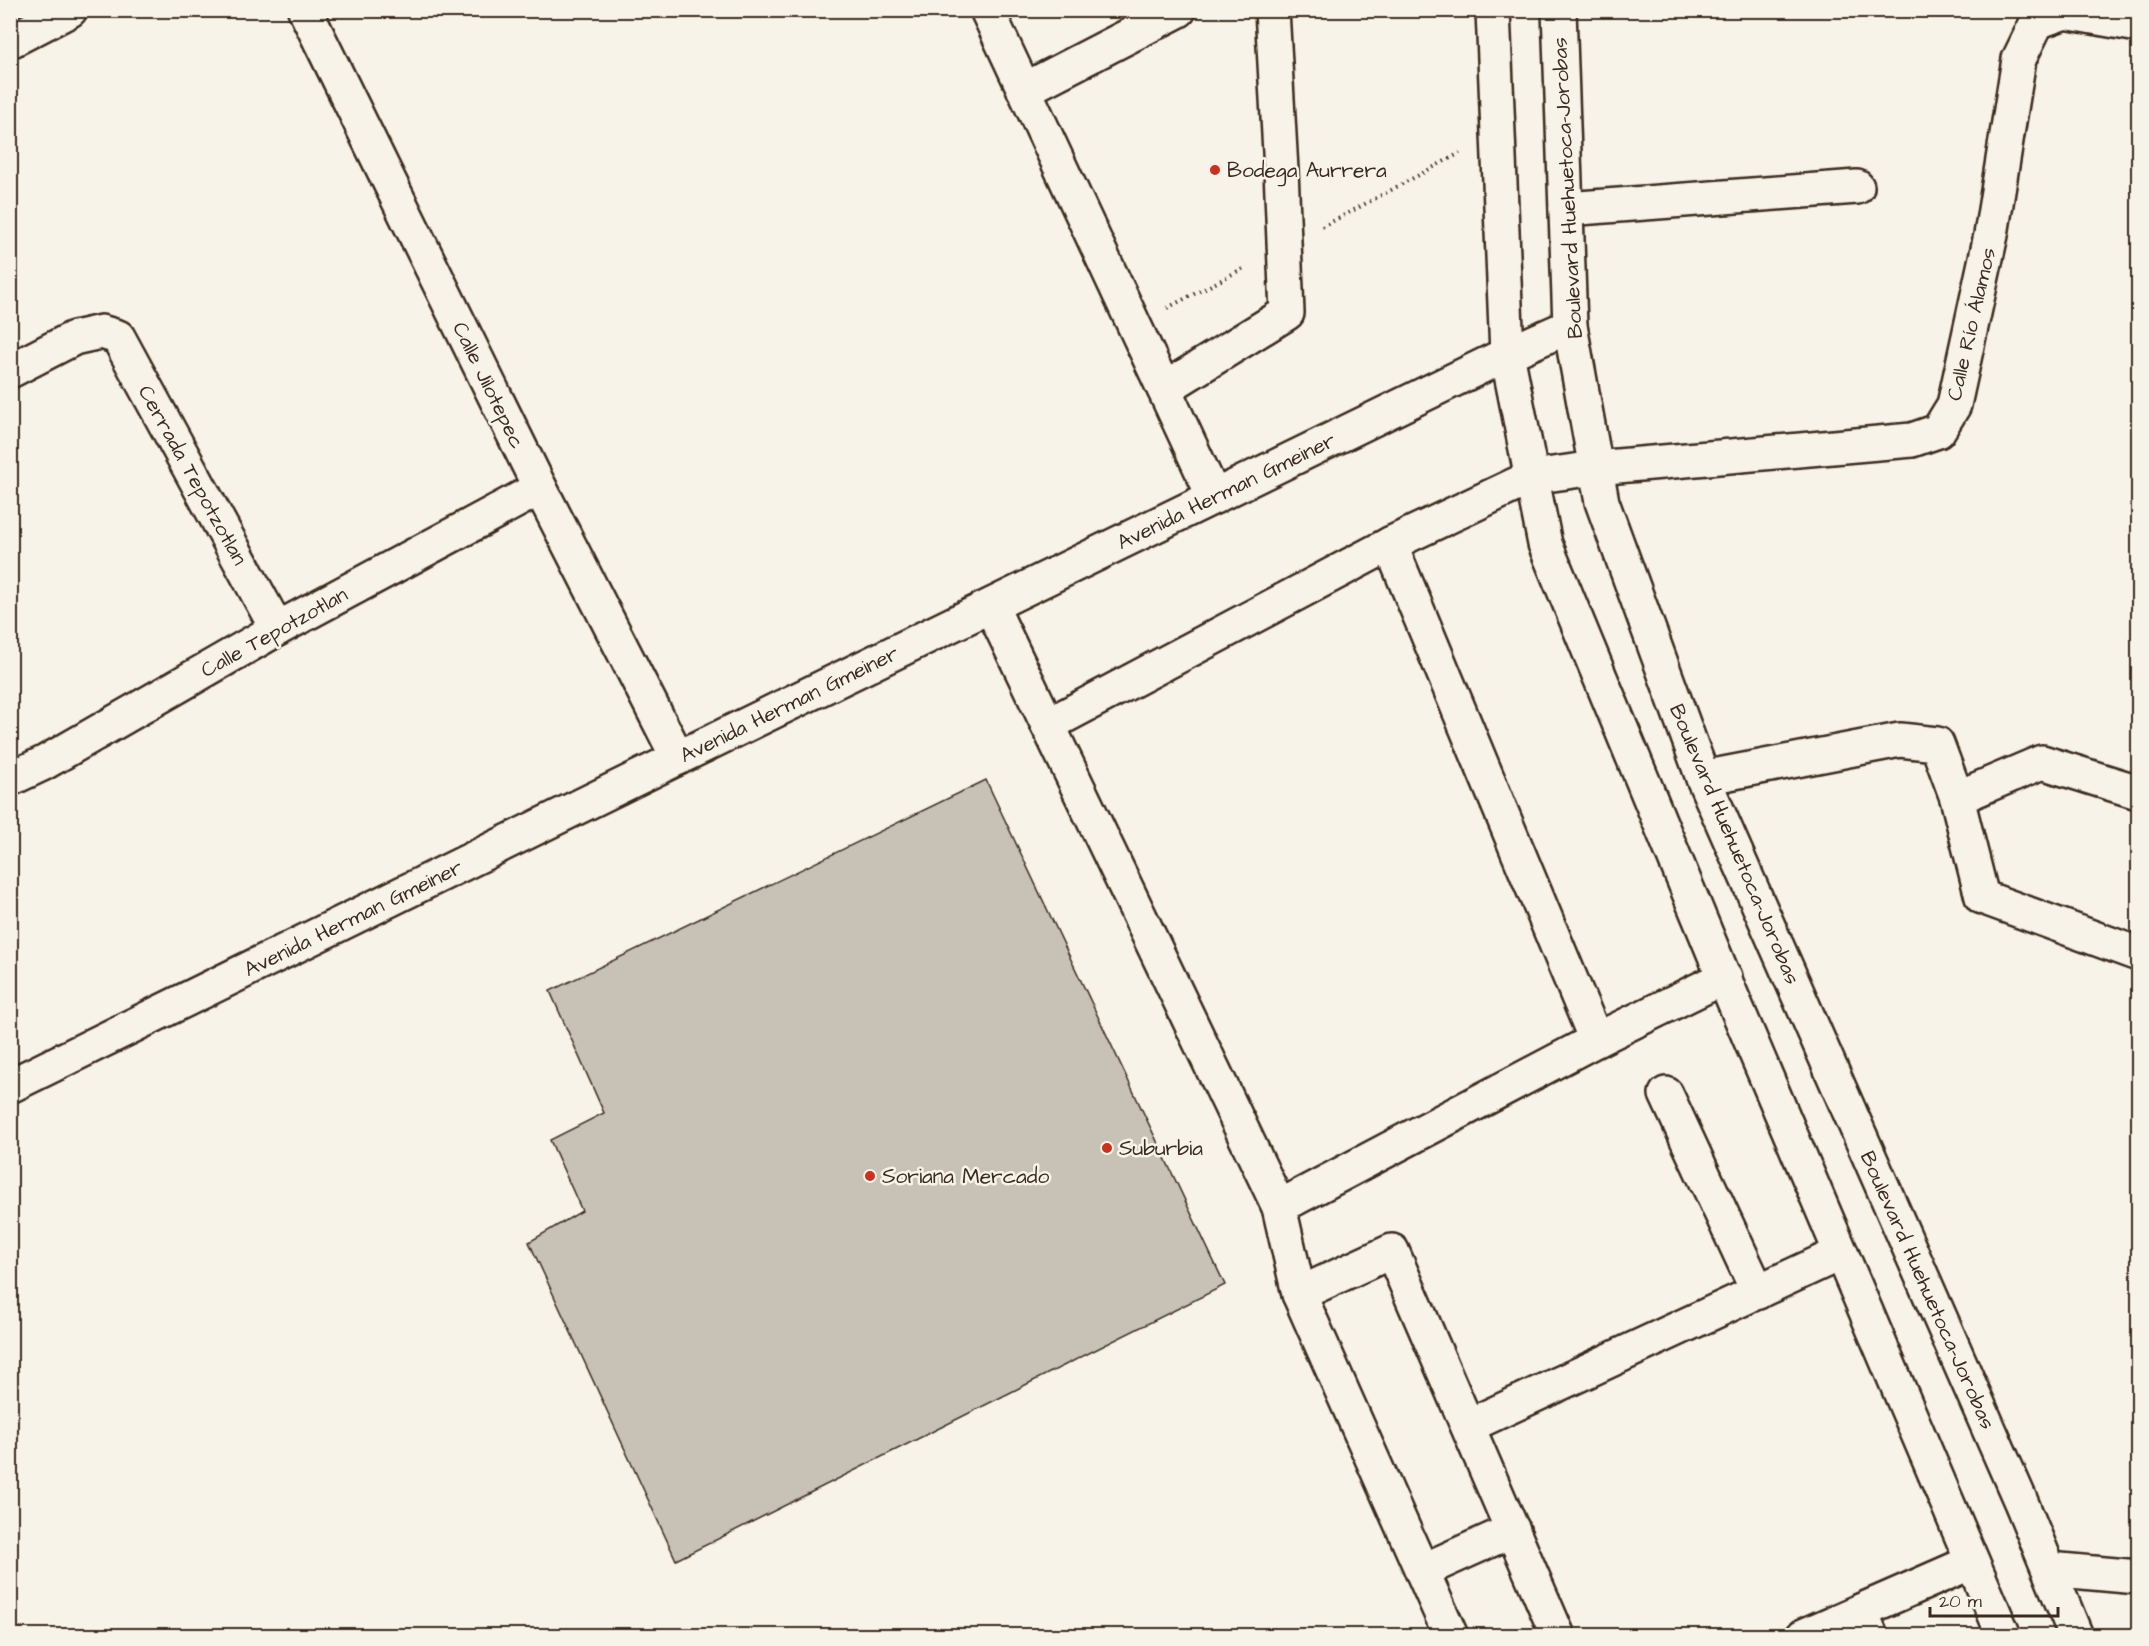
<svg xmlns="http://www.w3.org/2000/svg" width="2149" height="1646" font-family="'Architects Daughter',sans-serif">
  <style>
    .building { fill: #c8c1b6; stroke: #3b2a1e; stroke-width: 1.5 }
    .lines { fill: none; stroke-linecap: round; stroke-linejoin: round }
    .minor-casing { stroke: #3b2a1e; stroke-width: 38 }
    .major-casing { stroke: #3b2a1e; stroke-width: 38 }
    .path { stroke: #3b2a1e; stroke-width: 4; stroke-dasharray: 1.5 4.5; stroke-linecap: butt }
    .minor { stroke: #f7f3e8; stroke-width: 33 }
    .major { stroke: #f7f3e8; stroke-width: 33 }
    .poi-dot { fill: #c8321e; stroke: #f7f3e8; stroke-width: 2 }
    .labels { text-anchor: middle; stroke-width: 5; stroke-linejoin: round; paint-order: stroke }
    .poi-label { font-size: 21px; fill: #3b2a1e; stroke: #f7f3e8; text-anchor: start }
    .street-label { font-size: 21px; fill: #3b2a1e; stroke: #f7f3e8 }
  </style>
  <rect width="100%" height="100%" fill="#f7f3e8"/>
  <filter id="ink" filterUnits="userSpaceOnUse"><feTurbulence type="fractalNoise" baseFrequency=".0167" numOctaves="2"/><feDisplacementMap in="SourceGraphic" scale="12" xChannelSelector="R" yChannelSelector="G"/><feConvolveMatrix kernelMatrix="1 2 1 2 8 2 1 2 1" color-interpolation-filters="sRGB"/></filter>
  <g filter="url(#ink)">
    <!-- building -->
    <polygon class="building" points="986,780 1225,1285 676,1560 529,1242 582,1211 550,1140 604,1113 550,991"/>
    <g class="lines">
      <defs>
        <g id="minor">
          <polyline points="305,10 540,488 678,758"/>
          <polyline points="987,10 1164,389 1287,313 1281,170 1272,10"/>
          <polyline points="2037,22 2065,12 2138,25"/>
          <polyline points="10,41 70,10"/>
          <polyline points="1024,90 1179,10"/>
          <polyline points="1566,209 1857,187"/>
          <polyline points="10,371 74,338 101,332 118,337 277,629"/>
          <polyline points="1164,389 1214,497"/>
          <polyline points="1390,544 1596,1040"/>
          <polyline points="991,606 1048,725"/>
          <polyline points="1703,778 1900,740 1937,744 1957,798 1982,897 2138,954"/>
          <polyline points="10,779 44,763 277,629 540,488"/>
          <polyline points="1957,798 2042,762 2138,792"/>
          <polyline points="1725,977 1596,1040 1279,1207 1048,725 1390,544 1532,477 1595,468 1912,440 1938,431 1954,405 1991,235 2019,59 2037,22 2038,10"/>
          <polyline points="10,1086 678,758 1507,354 1570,326"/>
          <polyline points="1666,1094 1758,1292"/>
          <polyline points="1279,1207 1299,1294"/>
          <polyline points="1468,1426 1841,1253"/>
          <polyline points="2049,1569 2138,1577"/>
          <polyline points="1422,1571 1513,1530"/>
          <polyline points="1861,1611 1871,1636"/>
          <polyline points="1451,1636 1299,1294 1392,1251 1558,1636"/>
          <polyline points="1803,1636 1972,1562"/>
        </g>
        <g id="major">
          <polyline points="1493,10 1507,354 1545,544 1730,992 2004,1636"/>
          <polyline points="1559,10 1570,326 1602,502 1703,778 2021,1502 2076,1636"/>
        </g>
      </defs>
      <!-- minor casing -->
      <use href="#minor" class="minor-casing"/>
      <!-- major casing -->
      <use href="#major" class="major-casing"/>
      <!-- path -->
      <g class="path">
        <polyline points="1322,227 1460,153"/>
        <polyline points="1167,308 1246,267"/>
      </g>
      <!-- minor -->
      <use href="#minor" class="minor"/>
      <!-- major -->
      <use href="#major" class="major"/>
    </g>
  </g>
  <!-- markers -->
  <g class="poi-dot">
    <circle cx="1215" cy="170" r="6"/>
    <circle cx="1107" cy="1148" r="6"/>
    <circle cx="870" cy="1176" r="6"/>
  </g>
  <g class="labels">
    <!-- poi labels -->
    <g class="poi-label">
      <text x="1227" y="177">Bodega Aurrera</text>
      <text x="1119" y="1155">Suburbia</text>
      <text x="882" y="1183">Soriana Mercado</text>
    </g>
    <!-- street labels -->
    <g class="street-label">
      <text transform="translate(1567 188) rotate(-93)" y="7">Boulevard Huehuetoca-Jorobas</text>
      <text transform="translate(1971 324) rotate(-77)" y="7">Calle Río Álamos</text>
      <text transform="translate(489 385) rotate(64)" y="7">Calle Jilotepec</text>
      <text transform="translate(193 475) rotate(61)" y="7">Cerrada Tepotzotlan</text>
      <text transform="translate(1226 491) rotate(-26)" y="7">Avenida Herman Gmeiner</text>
      <text transform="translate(274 632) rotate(-29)" y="7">Calle Tepotzotlan</text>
      <text transform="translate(789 704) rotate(-26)" y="7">Avenida Herman Gmeiner</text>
      <text transform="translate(1735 844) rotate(67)" y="7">Boulevard Huehuetoca-Jorobas</text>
      <text transform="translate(353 918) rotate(-26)" y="7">Avenida Herman Gmeiner</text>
      <text transform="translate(1928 1290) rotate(66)" y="7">Boulevard Huehuetoca-Jorobas</text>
    </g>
  </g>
  <!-- margin -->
  <rect width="2149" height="1646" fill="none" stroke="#f7f3e8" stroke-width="36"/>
  <rect x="18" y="18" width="2113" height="1610" fill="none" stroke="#3b2a1e" stroke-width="2" filter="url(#ink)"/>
  <!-- scale -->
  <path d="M1930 1607v9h128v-9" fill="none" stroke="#3b2a1e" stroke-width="3"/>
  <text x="1939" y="1607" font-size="18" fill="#3b2a1e" stroke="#f7f3e8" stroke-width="4.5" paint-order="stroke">20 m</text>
</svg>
